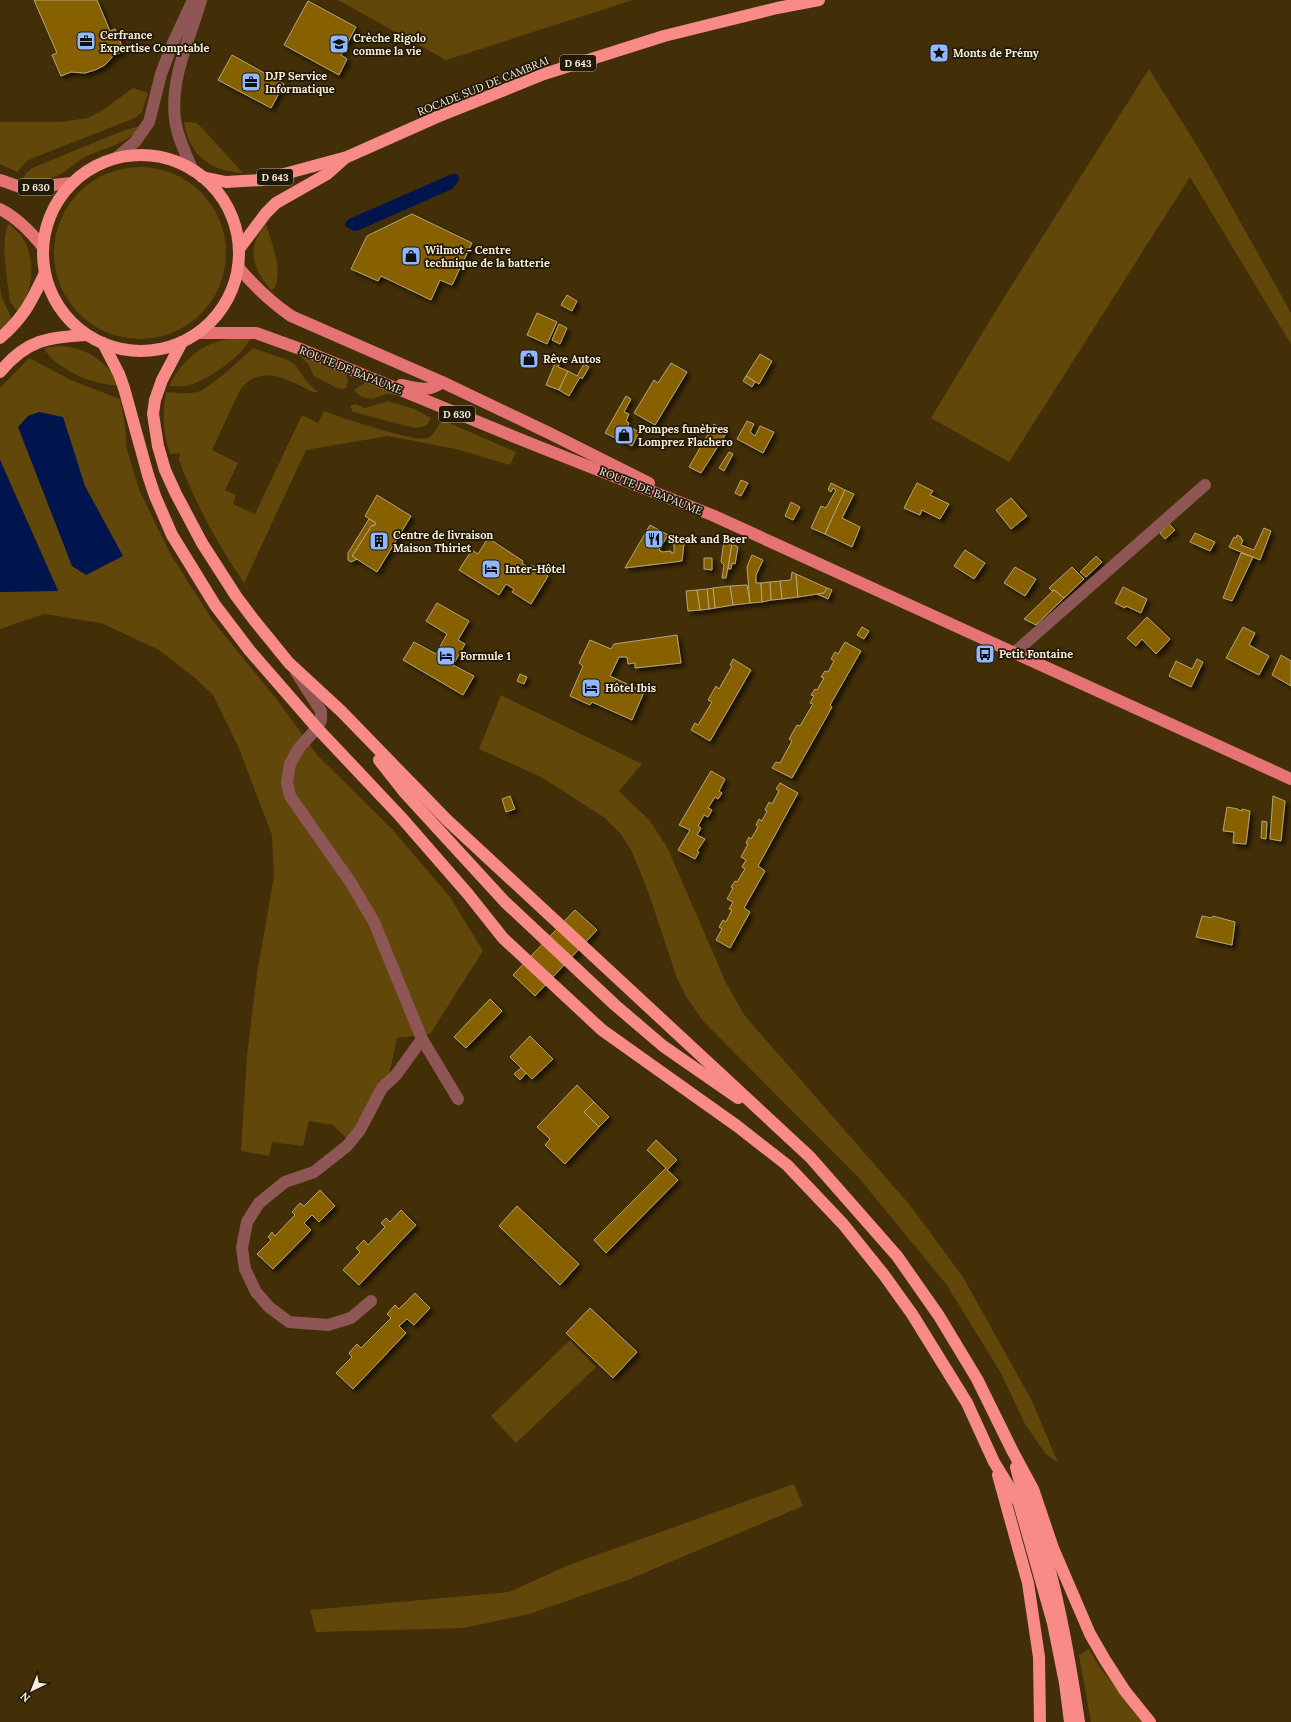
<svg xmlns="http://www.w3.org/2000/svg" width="1291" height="1722" font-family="Lora,serif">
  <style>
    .green { fill: #62470a }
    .water { fill: #00154d }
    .building { fill: #876100; stroke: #b8a27b; filter: url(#shadow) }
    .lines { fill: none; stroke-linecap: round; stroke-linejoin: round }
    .minor { stroke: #8e5654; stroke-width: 12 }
    .major { stroke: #e57373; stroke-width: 12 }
    .highway { stroke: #f88a88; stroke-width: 12 }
    .labels { text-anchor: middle; stroke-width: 3.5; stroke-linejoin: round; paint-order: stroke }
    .shield { fill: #21190a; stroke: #b6ac99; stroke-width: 1 }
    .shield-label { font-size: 10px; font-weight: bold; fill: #f6ebd6 }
    .poi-label { font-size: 11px; font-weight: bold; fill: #f6ebd6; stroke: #21190a; text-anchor: start }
    .street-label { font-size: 11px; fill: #f6ebd6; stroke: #21190a }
  </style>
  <defs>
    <filter id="shadow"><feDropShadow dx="3.5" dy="3.5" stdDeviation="2" flood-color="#0009"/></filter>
  </defs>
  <rect width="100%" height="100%" fill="#422f08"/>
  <!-- green -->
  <g class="green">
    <polygon points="338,0 633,0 446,60"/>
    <polygon points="1149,69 1204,157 1291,313 1291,344 1190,177 1009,462 931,418 1003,299"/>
    <polygon points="133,88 148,93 142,112 135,118 28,160 17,172 0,164 0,122 60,122 88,118 103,110"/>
    <path d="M184,122L196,123L202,128L243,173C211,172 188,154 184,122Z"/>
    <path d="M141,126C125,146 107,146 85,157C74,163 66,173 54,177C44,180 33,180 23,180L26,173L32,168L125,130Z"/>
    <circle cx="140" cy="253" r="86"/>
    <path d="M8,223C13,228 19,232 22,237C37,261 33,290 18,312L10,302L7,279L4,251L5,237Z"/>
    <path d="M266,224C270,239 281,265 277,280C277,284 274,288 272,291C253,270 245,248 266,224Z"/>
    <polygon points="0,285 1,295 11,318 0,329"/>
    <path d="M250,338C245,355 207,380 190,385C184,387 176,386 169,386C180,363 201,343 228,339C235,338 243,338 250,338Z"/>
    <path d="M57,346C83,346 108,360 118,385C97,387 53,368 44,348Z"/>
    <path d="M253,348L290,361L296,366L307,382L318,392H313C288,380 262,362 240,390L212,450L238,463L225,490L236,495L233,504L255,514L302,415L318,423L324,411C340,417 415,443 428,438C434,436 437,426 441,422H447L516,452L510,465L456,449L388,436L306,450L244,583C217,543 196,505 179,460L180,453L170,454C163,433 162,414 166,392C176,393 187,394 197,392C208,390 243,357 253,348Z"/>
    <polygon points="297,353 345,373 348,380 346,388 342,389 337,388 314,376 308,364"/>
    <polygon points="29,358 73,381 120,399 125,425 127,450 140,492 171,555 213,621 278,701 317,755 392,829 450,897 483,951 430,1034 397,1038 389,1075 348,1140 333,1125 309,1121 303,1146 272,1142 269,1156 241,1151 247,1056 257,974 274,876 272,835 238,746 213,695 195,678 159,650 101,623 44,614 0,629 0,592 58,590 0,460 0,388"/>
    <polygon points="366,382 398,395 387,394 372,399 362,397 355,392 355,389"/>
    <polygon points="388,401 414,409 431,418 426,426 415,428 353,412 350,406 355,404 365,408"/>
    <polygon points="501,695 642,764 619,791 650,821 668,849 726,983 745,1016 909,1204 963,1277 1032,1401 1058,1463 1045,1453 1025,1424 1001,1373 946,1284 859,1178 703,1021 686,996 677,978 649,894 632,852 621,834 605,818 541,777 479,749"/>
    <polygon points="570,1340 596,1367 516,1443 491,1416"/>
    <polygon points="794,1484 803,1506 630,1579 529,1614 463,1628 316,1632 310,1610 509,1592 569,1565"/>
    <polygon points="1089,1649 1099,1666 1142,1722 1091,1722 1079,1655"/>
  </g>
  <!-- water -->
  <g class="water">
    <polygon points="452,174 457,174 459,178 458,182 452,189 359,230 354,231 345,226 345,223 349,219"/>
    <polygon points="39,412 63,417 85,486 123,556 86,575 72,566 18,427 28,416"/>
    <polygon points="0,460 58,591 0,592"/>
  </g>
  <!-- building -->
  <g class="building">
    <polygon points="34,0 97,0 110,31 115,29 124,51 114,55 105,65 95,70 85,73 71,72 61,76 52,55 57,53"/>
    <polygon points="308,1 356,27 341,55 347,59 339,75 284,45"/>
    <polygon points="232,55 284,84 271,108 218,80"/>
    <polygon points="412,214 472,243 452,285 440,280 431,300 381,276 378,281 351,269 367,236"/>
    <polygon points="567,295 577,301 572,311 561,305"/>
    <polygon points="537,313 557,322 547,344 527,335"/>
    <polygon points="559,324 567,328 560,344 552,340"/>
    <polygon points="760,354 772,361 759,384 746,376"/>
    <polygon points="558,356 562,358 558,367 568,371 559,390 546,385"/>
    <polygon points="671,363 687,372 655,425 634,413 654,380 658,383"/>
    <polygon points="584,364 589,367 582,379 580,377 569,396 559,390 568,371 577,376"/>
    <polygon points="746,376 755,382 752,387 743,381"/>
    <polygon points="626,396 631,399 624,412 629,414 626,421 629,423 628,426 639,432 632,446 605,433"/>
    <polygon points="747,421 754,424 750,432 755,436 760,426 774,432 763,453 737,439"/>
    <polygon points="714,424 727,432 701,473 689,467"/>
    <polygon points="729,452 733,454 724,471 719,468"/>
    <polygon points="741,480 748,483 741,496 735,493"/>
    <polygon points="831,483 845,490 825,534 811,528 821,506 826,508 836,490 833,488 831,492 828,490"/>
    <polygon points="917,483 933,491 930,495 949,504 940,519 922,510 920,515 904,508"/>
    <polygon points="845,490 854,494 842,518 860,527 852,547 825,534"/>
    <polygon points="377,495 411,516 377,572 352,556 372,525 374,526 376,523 365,516"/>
    <polygon points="1011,498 1027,516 1011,529 996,510"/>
    <polygon points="791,502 800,507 793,520 785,516"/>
    <polygon points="369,519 376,523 374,526 372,525 352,556 357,559 351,562 348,560 348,553"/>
    <polygon points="1169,524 1175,530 1165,539 1160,533"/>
    <polygon points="650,525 668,535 659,550 663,552 671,551 671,553 674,553 674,543 684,543 682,561 625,568"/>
    <polygon points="1264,528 1271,531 1260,560 1229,547 1234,537 1236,538 1237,535 1241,537 1241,539 1243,540 1241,545 1254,550"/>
    <polygon points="1195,533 1215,542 1210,551 1190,542"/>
    <polygon points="488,538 523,561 522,563 529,568 531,565 548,576 531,604 512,592 514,589 506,584 499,595 459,570 472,550 478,554"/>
    <polygon points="724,541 732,544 726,578 722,578 724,565 721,562"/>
    <polygon points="732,544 738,547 735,564 732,563 731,569 728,569"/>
    <polygon points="965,550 985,563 974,579 954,566"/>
    <polygon points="1241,553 1253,557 1232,601 1223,598"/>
    <polygon points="752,555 763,560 756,575 756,583 761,583 762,602 750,603 747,567"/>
    <polygon points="1096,556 1102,562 1086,577 1080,572"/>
    <polygon points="704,558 712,558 712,570 704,569"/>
    <polygon points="1015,567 1036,579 1025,596 1004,583"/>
    <polygon points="1072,567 1084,579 1064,598 1054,590 1052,591 1049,588"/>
    <polygon points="792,572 796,574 798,597 782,599 780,581 791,580"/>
    <polygon points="796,574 827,588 824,593 798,597"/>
    <polygon points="780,581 782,599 771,600 770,582"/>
    <polygon points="770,582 771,600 762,602 761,583"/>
    <polygon points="747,585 750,603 733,605 730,586"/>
    <polygon points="730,586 733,605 715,608 713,588"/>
    <polygon points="1123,587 1147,599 1141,613 1126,606 1125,608 1115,603"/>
    <polygon points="713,588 715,608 709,609 707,589"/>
    <polygon points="827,588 832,590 828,599 817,594 824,593"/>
    <polygon points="707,589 709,609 700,610 697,590"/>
    <polygon points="697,590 700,610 688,611 686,591"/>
    <polygon points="1054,590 1064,598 1036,625 1024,619"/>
    <polygon points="437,603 469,621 458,640 465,644 453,665 474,676 463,695 403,660 414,642 436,654 447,634 426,621"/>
    <polygon points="1147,617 1170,639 1156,654 1142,639 1136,646 1127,638"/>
    <polygon points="862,627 869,631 864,639 857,635"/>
    <polygon points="1243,627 1255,633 1249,645 1269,656 1259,675 1226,658"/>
    <polygon points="677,635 681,663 635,668 635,663 628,664 627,657 619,657 610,676 644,692 632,720 592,702 590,705 570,696 583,666 579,663 590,640 611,649 614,644"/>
    <polygon points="845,642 861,651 830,705 832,707 792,778 772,768 776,762 780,763 792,741 789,739 797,725 800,726 813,704 810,703 814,696 811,695 815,689 817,690 824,678 821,677 825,671 828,672 834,661 831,659 835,652 838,654"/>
    <polygon points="1281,655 1291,661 1291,686 1272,675"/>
    <polygon points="733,659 751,670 710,741 691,730 695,723 698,725 712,702 708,700 716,686 719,689 732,666 730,665"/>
    <polygon points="1197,659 1203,662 1191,687 1169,676 1176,661 1192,669"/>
    <polygon points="520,674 527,677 524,684 517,681"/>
    <polygon points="711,771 725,779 719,791 722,793 718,799 715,797 708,808 712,810 708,817 704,815 698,826 701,828 697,835 705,839 697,851 699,852 695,859 678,850 690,830 679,825"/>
    <polygon points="780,783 798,793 758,866 765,871 744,908 750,912 730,948 716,940 722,929 719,927 723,920 726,922 732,910 729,909 733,902 727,899 733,888 731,887 735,881 737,882 745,869 742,867 746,860 741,857 748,844 746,843 749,837 751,839 758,827 756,825 759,819 762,821 767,811 765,810 769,802 772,804 779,791 776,789"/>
    <polygon points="510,796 515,809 506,812 502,799"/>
    <polygon points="1273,796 1285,801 1281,841 1270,839"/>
    <polygon points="1227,807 1238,809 1238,810 1242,811 1242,809 1250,811 1246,844 1233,843 1234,832 1223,831"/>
    <polygon points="1262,821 1267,822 1266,839 1261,838"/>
    <polygon points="575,910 597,930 535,996 513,975"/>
    <polygon points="1202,916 1212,918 1213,916 1235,922 1232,945 1196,937"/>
    <polygon points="490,999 502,1011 466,1048 454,1037"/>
    <polygon points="530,1036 553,1059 532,1079 510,1057"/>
    <polygon points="521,1068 526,1073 520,1080 514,1074"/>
    <polygon points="577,1085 594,1102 584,1112 599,1127 565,1164 545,1145 550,1139 537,1127"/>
    <polygon points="594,1102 609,1117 599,1127 584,1112"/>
    <polygon points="656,1140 677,1160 667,1170 678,1180 606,1253 594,1240 666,1168 647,1150"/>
    <polygon points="320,1190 335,1206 319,1222 312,1215 304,1223 311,1230 273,1269 257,1254 271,1240 268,1237 272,1232 275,1236 295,1215 292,1212 300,1203 304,1206"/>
    <polygon points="517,1206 579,1264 560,1285 499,1226"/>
    <polygon points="401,1210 416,1225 359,1285 343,1270 360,1252 356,1248 364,1240 368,1245 385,1227 381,1223 386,1218 390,1222"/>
    <polygon points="415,1293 430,1308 414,1325 407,1319 399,1326 406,1333 353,1389 336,1373 352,1357 349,1353 357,1344 361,1348 391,1318 387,1314 395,1305 399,1309"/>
    <polygon points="590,1308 637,1352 613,1378 566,1333"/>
  </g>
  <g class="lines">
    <!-- minor -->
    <g class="minor">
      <polyline points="116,158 135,142 149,122 161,74 172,45 193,0"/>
      <path d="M193,171C186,154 177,137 175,119C170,77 190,39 201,0"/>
      <polyline points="1014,653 1205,485"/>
      <polyline points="296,672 321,711 321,720 317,728 299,748 290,764 287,782 290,796 351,883 374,922 422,1039 458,1099"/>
      <polyline points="371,1301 351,1318 328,1325 289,1322 269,1307 256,1292 245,1269 242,1248 247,1222 259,1203 285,1182 314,1172 347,1146 360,1130 382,1088 396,1075 422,1039"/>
    </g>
    <!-- major -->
    <g class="major">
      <polyline points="0,180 23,188 72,183"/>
      <path d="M0,209C18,218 31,232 43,247"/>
      <path d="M238,267C254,286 271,302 291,316L442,382L549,433L649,483"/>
      <polyline points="198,333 256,333 303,350 532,444 712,515 1291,779"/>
      <path d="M401,385C417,388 429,393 442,382"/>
    </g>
    <!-- highway -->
    <g class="highway">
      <circle cx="141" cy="253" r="98"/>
      <polyline points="202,177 226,182 262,180 347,157 437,117 544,74 664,36 777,8 819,0"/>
      <polyline points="239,249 266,213 276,203 327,174 344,159"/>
      <path d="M0,338C25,316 31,302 45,273"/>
      <polyline points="182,342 162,380 155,400 153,414 158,446 165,470 176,494 202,543 236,596 254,620 289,663 341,711 447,820 810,1157 897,1256 939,1316 977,1379 1013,1452 1033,1489 1053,1548 1090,1634 1105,1660 1125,1691 1150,1722"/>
      <polyline points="103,343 119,374 124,388 148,475 155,496 172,535 215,605 250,651 317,728 400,816 468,894 503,938 602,1030 737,1126 787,1165 843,1224 884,1275 912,1314 967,1403 994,1462 1019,1503 1053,1623 1065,1683 1070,1722"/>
      <path d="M0,372C26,340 48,337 87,335"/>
      <polyline points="379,760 405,793 505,902 615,1005 663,1046 738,1098"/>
      <path d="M1016,1467C1023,1499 1038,1529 1047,1560C1062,1613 1071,1668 1079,1722"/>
      <polyline points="998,1475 1028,1583 1039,1657 1040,1722"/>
    </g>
  </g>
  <!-- icons -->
  <defs>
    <symbol id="office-square" viewBox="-11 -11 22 22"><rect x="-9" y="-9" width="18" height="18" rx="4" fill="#91b8fd" stroke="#21190a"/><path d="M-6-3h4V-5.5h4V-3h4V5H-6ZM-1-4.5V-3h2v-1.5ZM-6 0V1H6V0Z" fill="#111"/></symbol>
    <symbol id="school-square" viewBox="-11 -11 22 22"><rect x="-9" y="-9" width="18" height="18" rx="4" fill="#91b8fd" stroke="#21190a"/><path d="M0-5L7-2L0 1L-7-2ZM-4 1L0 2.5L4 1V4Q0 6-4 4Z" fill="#111"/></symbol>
    <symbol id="sight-square" viewBox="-11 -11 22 22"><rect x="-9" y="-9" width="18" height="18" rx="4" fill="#91b8fd" stroke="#21190a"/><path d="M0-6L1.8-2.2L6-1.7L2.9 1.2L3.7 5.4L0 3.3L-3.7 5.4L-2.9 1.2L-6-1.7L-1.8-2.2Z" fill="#111"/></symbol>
    <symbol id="shop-square" viewBox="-11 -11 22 22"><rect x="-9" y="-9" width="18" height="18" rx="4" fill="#91b8fd" stroke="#21190a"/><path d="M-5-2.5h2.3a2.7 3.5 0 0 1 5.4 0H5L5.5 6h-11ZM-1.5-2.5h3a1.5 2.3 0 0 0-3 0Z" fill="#111"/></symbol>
    <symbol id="restaurant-square" viewBox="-11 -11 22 22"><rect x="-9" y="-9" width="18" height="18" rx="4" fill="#91b8fd" stroke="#21190a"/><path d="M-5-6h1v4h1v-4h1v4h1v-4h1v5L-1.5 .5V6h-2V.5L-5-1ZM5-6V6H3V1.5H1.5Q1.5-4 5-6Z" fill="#111"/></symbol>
    <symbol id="building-square" viewBox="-11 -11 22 22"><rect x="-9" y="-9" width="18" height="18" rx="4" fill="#91b8fd" stroke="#21190a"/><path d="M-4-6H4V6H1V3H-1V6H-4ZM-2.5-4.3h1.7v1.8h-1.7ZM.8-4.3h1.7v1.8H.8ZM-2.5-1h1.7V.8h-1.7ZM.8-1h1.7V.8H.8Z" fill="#111"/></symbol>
    <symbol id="hotel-square" viewBox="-11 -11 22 22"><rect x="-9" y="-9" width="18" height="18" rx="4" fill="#91b8fd" stroke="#21190a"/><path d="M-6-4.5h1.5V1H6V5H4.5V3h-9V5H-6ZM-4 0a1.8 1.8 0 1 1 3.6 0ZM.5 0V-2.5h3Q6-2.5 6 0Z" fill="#111"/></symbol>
    <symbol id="bus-square" viewBox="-11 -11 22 22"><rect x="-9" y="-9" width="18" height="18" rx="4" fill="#91b8fd" stroke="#21190a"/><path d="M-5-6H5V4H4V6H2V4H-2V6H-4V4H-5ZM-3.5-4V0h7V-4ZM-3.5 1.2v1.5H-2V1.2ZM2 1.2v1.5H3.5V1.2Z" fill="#111"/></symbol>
  </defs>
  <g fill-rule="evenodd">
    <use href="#office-square" x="75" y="30" width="22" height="22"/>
    <use href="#school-square" x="328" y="33" width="22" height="22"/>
    <use href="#sight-square" x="928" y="42" width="22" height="22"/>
    <use href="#office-square" x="240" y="71" width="22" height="22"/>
    <use href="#shop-square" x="400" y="245" width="22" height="22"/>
    <use href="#shop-square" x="518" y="348" width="22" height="22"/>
    <use href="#shop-square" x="613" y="424" width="22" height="22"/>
    <use href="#restaurant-square" x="643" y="528" width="22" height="22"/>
    <use href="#building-square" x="368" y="530" width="22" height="22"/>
    <use href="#hotel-square" x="480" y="558" width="22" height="22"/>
    <use href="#bus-square" x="974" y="643" width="22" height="22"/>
    <use href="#hotel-square" x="435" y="645" width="22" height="22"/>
    <use href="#hotel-square" x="580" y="677" width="22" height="22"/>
  </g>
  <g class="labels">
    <!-- shield labels -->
    <g class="shield">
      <rect x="560" y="55" width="36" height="16" rx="3"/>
      <rect x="257" y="169" width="36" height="16" rx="3"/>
      <rect x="18" y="179" width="36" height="16" rx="3"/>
      <rect x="439" y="406" width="36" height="16" rx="3"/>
    </g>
    <g class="shield-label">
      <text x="578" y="67">D 643</text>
      <text x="275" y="181">D 643</text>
      <text x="36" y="191">D 630</text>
      <text x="457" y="418">D 630</text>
    </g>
    <!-- poi labels -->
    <g class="poi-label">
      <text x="100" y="39">Cerfrance<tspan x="100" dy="13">Expertise Comptable</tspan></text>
      <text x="353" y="42">Crèche Rigolo<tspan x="353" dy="13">comme la vie</tspan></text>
      <text x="953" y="57">Monts de Prémy</text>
      <text x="265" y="80">DJP Service<tspan x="265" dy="13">Informatique</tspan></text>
      <text x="425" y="254">Wilmot - Centre<tspan x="425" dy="13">technique de la batterie</tspan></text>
      <text x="543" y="363">Rêve Autos</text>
      <text x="638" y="433">Pompes funèbres<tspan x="638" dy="13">Lomprez Flachero</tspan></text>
      <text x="393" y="539">Centre de livraison<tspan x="393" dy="13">Maison Thiriet</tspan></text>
      <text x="668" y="543">Steak and Beer</text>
      <text x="505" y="573">Inter-Hôtel</text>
      <text x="999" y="658">Petit Fontaine</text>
      <text x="460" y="660">Formule 1</text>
      <text x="605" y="692">Hôtel Ibis</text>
    </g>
    <!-- street labels -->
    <g class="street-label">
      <text transform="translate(483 86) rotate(-22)" y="4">ROCADE SUD DE CAMBRAI</text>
      <text transform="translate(351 370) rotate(22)" y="4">ROUTE DE BAPAUME</text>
      <text transform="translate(651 491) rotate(22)" y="4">ROUTE DE BAPAUME</text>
    </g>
  </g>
  <!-- north arrow -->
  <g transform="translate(32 1690) rotate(223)" stroke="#21190a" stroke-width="3" paint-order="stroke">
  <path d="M0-3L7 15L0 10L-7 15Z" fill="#f6ebd6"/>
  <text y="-6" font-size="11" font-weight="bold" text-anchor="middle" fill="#f6ebd6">N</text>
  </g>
</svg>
